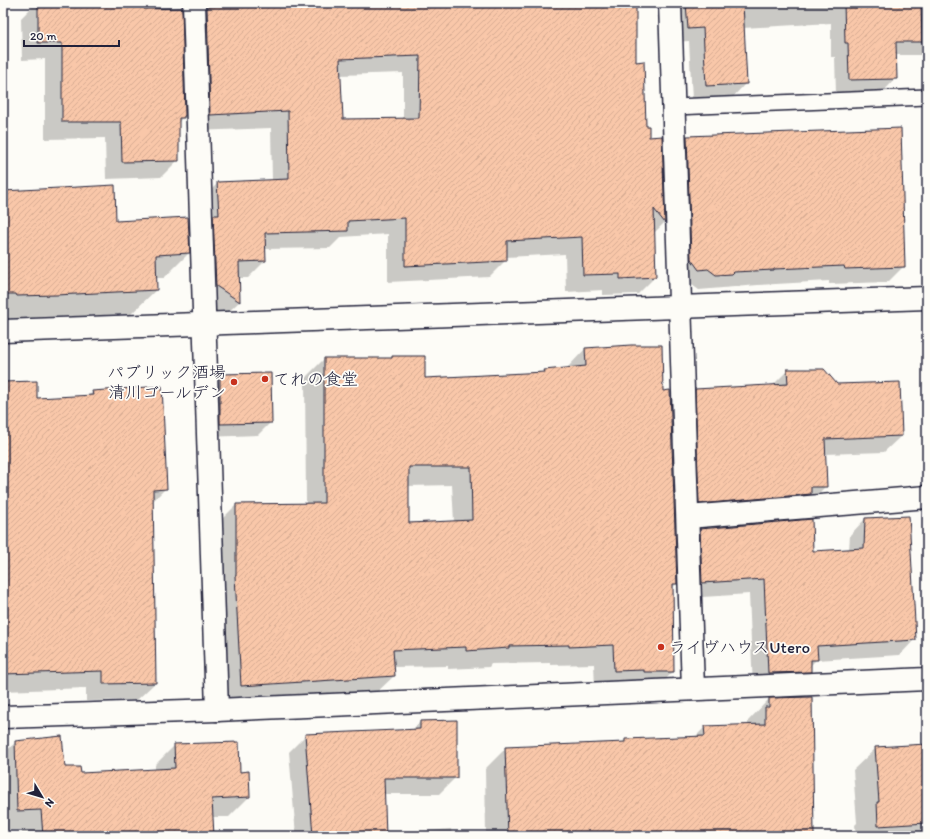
<svg xmlns="http://www.w3.org/2000/svg" width="930" height="839" font-family="Itim,'Klee One',sans-serif">
  <style>
    .shadow { fill: #0003; fill-rule: evenodd }
    .building { fill: url(#building-hatch); stroke: #22223b; fill-rule: evenodd }
    .lines { fill: none; stroke-linecap: round; stroke-linejoin: round }
    .service-casing { stroke: #22223b; stroke-width: 18 }
    .minor-casing { stroke: #22223b; stroke-width: 25 }
    .tertiary-casing { stroke: #22223b; stroke-width: 25 }
    .service { stroke: #fdfcf7; stroke-width: 15 }
    .minor { stroke: #fdfcf7; stroke-width: 22 }
    .tertiary { stroke: #fdfcf7; stroke-width: 22 }
    .poi-dot { fill: #c8321e; stroke: #fdfcf7; stroke-width: 1.5 }
    .labels { text-anchor: middle; stroke-width: 3.5; stroke-linejoin: round; paint-order: stroke }
    .poi-label { font-size: 17px; fill: #22223b; stroke: #fdfcf7; text-anchor: start }
  </style>
  <defs>
    <pattern id="building-hatch" width="6" height="6" patternUnits="userSpaceOnUse"><rect width="6" height="6" fill="#f9c7a9"/><path d="M-1 1l2-2M0 6l6-6M5 7l2-2" fill="none" stroke="#d5ab92"/></pattern>
  </defs>
  <rect width="100%" height="100%" fill="#fdfcf7"/>
  <filter id="ink" filterUnits="userSpaceOnUse"><feTurbulence type="fractalNoise" baseFrequency=".025" numOctaves="2"/><feDisplacementMap in="SourceGraphic" scale="8" xChannelSelector="R" yChannelSelector="G"/><feConvolveMatrix kernelMatrix="1 2 1 2 8 2 1 2 1" color-interpolation-filters="sRGB"/></filter>
  <g filter="url(#ink)">
    <!-- shadow -->
    <g class="shadow">
      <polygon points="36,3 143,3 143,10 183,117 178,123 178,160 161,177 106,179 105,138 45,139 45,59 22,60 21,18"/>
      <path d="M191,3H635V63L645,127L648,138L661,137L664,223L654,233L655,277L638,294L603,295V290L566,292L565,254L506,257V260L489,277L388,282V234L341,237L330,248L265,249V261L248,278H238L239,302L222,318L199,303L201,200L218,183L272,181L271,128L194,131ZM403,73V119L342,120L340,75Z"/>
      <polygon points="672,3 927,3 927,55 896,55 896,78 883,92 836,94 835,57 831,57 831,23 743,28 745,84 732,98 692,100 689,41 674,42"/>
      <polygon points="687,137 904,266 888,282 829,284 829,281 758,285 699,290 692,285 683,285 672,152"/>
      <polygon points="3,166 5,191 115,223 189,253 164,278 155,278 156,290 131,314 3,319"/>
      <path d="M585,349L662,392L676,584L672,588L673,672L654,690L595,689L594,664L550,665V663L491,664L489,667L448,669V666L393,667L394,676L375,694L223,704L217,524L236,505L306,504L305,378L324,359H391L393,357L424,379L542,374L545,371L567,368ZM452,485L454,522L408,524V486Z"/>
      <polygon points="788,370 837,385 899,383 901,436 884,452 825,454 826,486 810,502 684,519 680,406 696,390 772,386"/>
      <polygon points="270,374 271,422 258,435 207,437 207,388 220,375"/>
      <polygon points="3,383 36,399 88,396 93,392 166,488 152,502 155,683 137,700 86,701 86,688 3,691"/>
      <polygon points="865,519 915,639 900,655 816,660 810,666 810,671 795,687 753,689 749,594 687,598 685,545 701,530 812,552 849,550 850,535"/>
      <polygon points="769,699 813,836 486,836 485,769 506,748 622,743 625,740 694,738 705,727 748,725 748,721"/>
      <polygon points="420,722 456,777 439,794 383,794 385,835 451,829 452,836 296,836 289,752 306,735 412,730"/>
      <polygon points="16,742 64,769 80,774 155,770 155,765 175,745 239,773 249,797 229,817 212,817 213,836 22,836 22,830 3,830 3,754"/>
      <polygon points="927,745 927,836 856,836 855,825 857,823 853,770 876,748"/>
    </g>
    <!-- building -->
    <g class="building">
      <polygon points="38,3 144,3 144,9 182,8 185,116 184,116 184,118 179,118 179,161 122,162 121,122 62,122 62,43 38,43"/>
      <path d="M212,3H636V62L644,61L646,126H649V137L662,136L665,223L654,209L656,277L620,279V274L583,275L582,237L507,241V261L405,266V218L348,221V231L265,233L266,261L239,262L240,302L216,286L213,215H219L217,182L289,179L288,111L210,115L207,7L212,6ZM420,56L419,118L343,119L340,59Z"/>
      <polygon points="686,3 743,3 747,84 706,86 703,28 688,29"/>
      <polygon points="844,3 921,3 922,42 896,42 897,79 849,80 848,43 845,43"/>
      <polygon points="901,128 905,267 845,269 844,266 774,269 774,270 734,272 732,274 716,275 708,269 699,270 691,259 687,136"/>
      <polygon points="115,185 116,221 188,217 190,253 156,255 157,290 56,295 17,296 16,294 3,294 3,191"/>
      <path d="M631,345H662L663,391L670,390L677,584H673L674,672H644V670L614,671L613,645L569,647V645L509,646V648L466,651V647L393,650L395,676L241,686L235,576H236V504L324,503V358H392V356H425V378L545,372L544,370L586,366L585,348ZM409,467H471L472,520L409,523Z"/>
      <polygon points="787,369 824,369 837,384 900,382 902,436 825,439 827,487 811,487 811,494 699,504 695,389 788,384"/>
      <polygon points="271,373 272,423 220,424 220,374"/>
      <polygon points="37,381 37,398 93,395 92,391 162,386 167,489 153,490 156,683 103,684 103,671 3,674 3,382"/>
      <polygon points="909,516 916,640 817,646 818,660 811,660 811,672 768,673 764,579 702,583 700,529 812,519 813,551 864,548 865,518"/>
      <polygon points="812,697 814,836 508,836 505,747 625,742 625,739 705,736 704,726 765,724 765,707 769,707 769,698"/>
      <polygon points="457,720 457,778 384,778 386,836 313,836 305,734 420,729 420,721"/>
      <polygon points="62,736 65,767 80,767 81,773 175,768 174,744 239,742 240,772 249,771 250,797 212,799 214,836 43,836 41,810 17,811 15,741"/>
      <polygon points="927,744 927,823 878,826 877,802 879,802 875,747"/>
    </g>
    <g class="lines">
      <defs>
        <polyline id="service" points="674,107 927,97"/>
        <g id="minor">
          <polyline points="194,3 217,710"/>
          <polyline points="670,3 693,689"/>
          <polyline points="688,517 927,497"/>
        </g>
        <g id="tertiary">
          <polyline points="3,331 927,298"/>
          <polyline points="3,717 217,710 927,679"/>
        </g>
      </defs>
      <!-- service casing -->
      <use href="#service" class="service-casing"/>
      <!-- minor casing -->
      <use href="#minor" class="minor-casing"/>
      <!-- tertiary casing -->
      <use href="#tertiary" class="tertiary-casing"/>
      <!-- service -->
      <use href="#service" class="service"/>
      <!-- minor -->
      <use href="#minor" class="minor"/>
      <!-- tertiary -->
      <use href="#tertiary" class="tertiary"/>
    </g>
  </g>
  <!-- markers -->
  <g class="poi-dot">
    <circle cx="265" cy="379" r="4"/>
    <circle cx="234" cy="382" r="4"/>
    <circle cx="661" cy="647" r="4"/>
  </g>
  <g class="labels">
    <!-- poi labels -->
    <g class="poi-label">
      <text x="226" y="378" text-anchor="end">パブリック酒場<tspan x="226" dy="20">清川ゴールデン</tspan></text>
      <text x="273" y="385">てれの食堂</text>
      <text x="669" y="653">ライヴハウスUtero</text>
    </g>
  </g>
  <!-- margin -->
  <rect width="930" height="839" fill="none" stroke="#fdfcf7" stroke-width="16"/>
  <rect x="8" y="8" width="914" height="823" fill="none" stroke="#22223b" stroke-width="1.5" filter="url(#ink)"/>
  <!-- north arrow -->
  <g transform="translate(42 797) rotate(128)" stroke="#fdfcf7" stroke-width="3" paint-order="stroke">
  <path d="M0-3L7 15L0 10L-7 15Z" fill="#22223b"/>
  <text y="-6" font-size="11" font-weight="bold" text-anchor="middle" fill="#22223b">N</text>
  </g>
  <!-- scale -->
  <path d="M24 40v6h95v-6" fill="none" stroke="#22223b" stroke-width="2"/>
  <text x="30" y="40" font-size="12" fill="#22223b" stroke="#fdfcf7" stroke-width="3" paint-order="stroke">20 m</text>
</svg>
